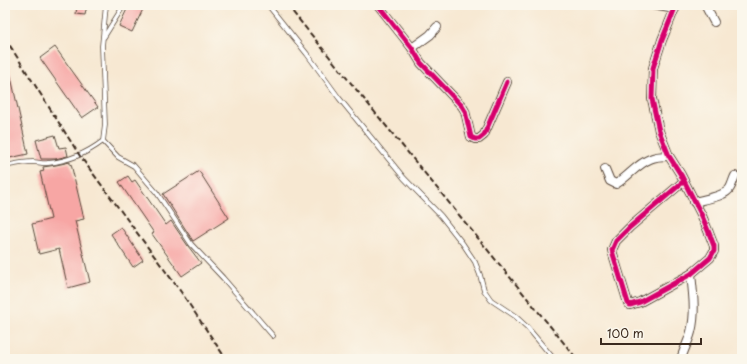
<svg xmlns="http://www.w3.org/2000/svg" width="747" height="364" font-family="'Playpen Sans',sans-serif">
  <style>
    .building { fill: #f7a6a4 }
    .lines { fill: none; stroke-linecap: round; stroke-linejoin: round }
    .service-casing { stroke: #574639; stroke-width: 5.5 }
    .minor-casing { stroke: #574639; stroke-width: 10 }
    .service { stroke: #fff; stroke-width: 4 }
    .minor { stroke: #fff; stroke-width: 8 }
    .rail { stroke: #3b2a1e; stroke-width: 2; stroke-dasharray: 6 3; stroke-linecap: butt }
    .cycleway-casing { stroke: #fbf7ec; stroke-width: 8 }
    .cycleway { stroke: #d6006c; stroke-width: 5 }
  </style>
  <rect width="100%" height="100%" fill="#fbf7ec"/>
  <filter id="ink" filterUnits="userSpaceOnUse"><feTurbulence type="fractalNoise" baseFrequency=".025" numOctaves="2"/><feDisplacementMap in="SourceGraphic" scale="8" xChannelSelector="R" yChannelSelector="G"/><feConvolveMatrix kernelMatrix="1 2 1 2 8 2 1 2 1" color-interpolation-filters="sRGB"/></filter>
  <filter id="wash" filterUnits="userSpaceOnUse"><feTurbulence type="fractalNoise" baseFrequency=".012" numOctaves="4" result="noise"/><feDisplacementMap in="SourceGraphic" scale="16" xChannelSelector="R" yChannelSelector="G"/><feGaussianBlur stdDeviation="0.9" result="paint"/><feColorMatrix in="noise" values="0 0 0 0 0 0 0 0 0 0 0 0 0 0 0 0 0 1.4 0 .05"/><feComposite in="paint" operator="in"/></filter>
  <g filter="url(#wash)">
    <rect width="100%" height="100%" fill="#f7e8d2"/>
    <g id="blocks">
      <!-- building -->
      <g class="building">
        <polygon points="77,5 87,5 85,15 76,14"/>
        <polygon points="129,5 145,5 132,32 119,26"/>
        <polygon points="55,47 98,107 82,118 40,58"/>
        <polygon points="5,59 7,59 28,154 5,159"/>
        <polygon points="55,135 59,148 66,147 68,156 55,159 41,159 36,140"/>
        <polygon points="70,162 70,165 71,164 84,219 75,221 90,282 68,288 59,249 39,254 32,224 51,219 40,172 44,171 43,167 56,165"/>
        <polygon points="199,171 229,218 193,241 163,194"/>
        <polygon points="128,176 132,182 135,180 166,225 171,221 188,246 201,263 182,276 152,234 154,233 119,182"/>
        <polygon points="121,227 143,260 133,267 111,234"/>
      </g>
    </g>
  </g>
  <g filter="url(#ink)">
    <use href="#blocks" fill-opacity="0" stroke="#574639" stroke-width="1"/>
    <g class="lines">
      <defs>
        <g id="service">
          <polyline points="268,5 307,54 339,98 404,178 441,216 463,244 475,262 480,275 484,290 491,300 515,316 527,327 554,359"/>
          <polyline points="104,37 124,5"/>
          <polyline points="103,141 118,157 134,166 157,193 191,244 223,278 273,336"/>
          <path d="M5,166C15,164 23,162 33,162C38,162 43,164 48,163C69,161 86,154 103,141L105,125L102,46L106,5"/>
        </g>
        <g id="minor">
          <polyline points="378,5 412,48 421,63 462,106 465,111 471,137 475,139 479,139 484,135 507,82"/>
          <polyline points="653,5 675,9"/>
          <polyline points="676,5 671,18 662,40 653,68 652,99 659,131 669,156 681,175 702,216 709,233 714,246 714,251 710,258 691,274 640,302 630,305 628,303 613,254 612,250 616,241 630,227 684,181"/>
          <polyline points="705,5 714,22"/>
          <polyline points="412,48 430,35 437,27"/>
          <path d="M605,169L610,181L616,184C628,177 637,164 650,159C656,156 663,156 669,156"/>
          <path d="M694,202C704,199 725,197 730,188C732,185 733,180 735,176"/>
          <path d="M683,359L682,356C685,347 689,340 691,332C696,313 693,293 691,274"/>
        </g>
      </defs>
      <!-- service casing -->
      <use href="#service" class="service-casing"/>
      <!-- minor casing -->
      <use href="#minor" class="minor-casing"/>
      <!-- service -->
      <use href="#service" class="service"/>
      <!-- minor -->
      <use href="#minor" class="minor"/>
      <!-- rail -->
      <g class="rail">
        <polyline points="287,5 577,359"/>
        <polyline points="5,38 80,156 181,292 226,359"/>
      </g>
      <defs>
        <g id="cycleway">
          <polyline points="378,5 412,48 421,63 462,106 465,111 471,137 475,139 479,139 484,135 507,82"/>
          <polyline points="676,5 671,18 662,40 653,68 652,99 659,131 669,156 681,175 702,216 709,233 714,246 714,251 710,258 691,274 640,302 630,305 628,303 613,254 612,250 616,241 630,227 684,181"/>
        </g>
      </defs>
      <!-- cycleway casing -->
      <use href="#cycleway" class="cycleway-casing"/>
      <!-- cycleway -->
      <use href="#cycleway" class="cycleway"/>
    </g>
  </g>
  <!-- margin -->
  <rect width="747" height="364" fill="none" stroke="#fbf7ec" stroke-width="20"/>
  <!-- scale -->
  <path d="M601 338v6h100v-6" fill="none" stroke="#3b2a1e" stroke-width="2"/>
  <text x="607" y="338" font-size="12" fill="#3b2a1e" stroke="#fbf7ec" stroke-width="3" paint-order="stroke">100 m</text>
</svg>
